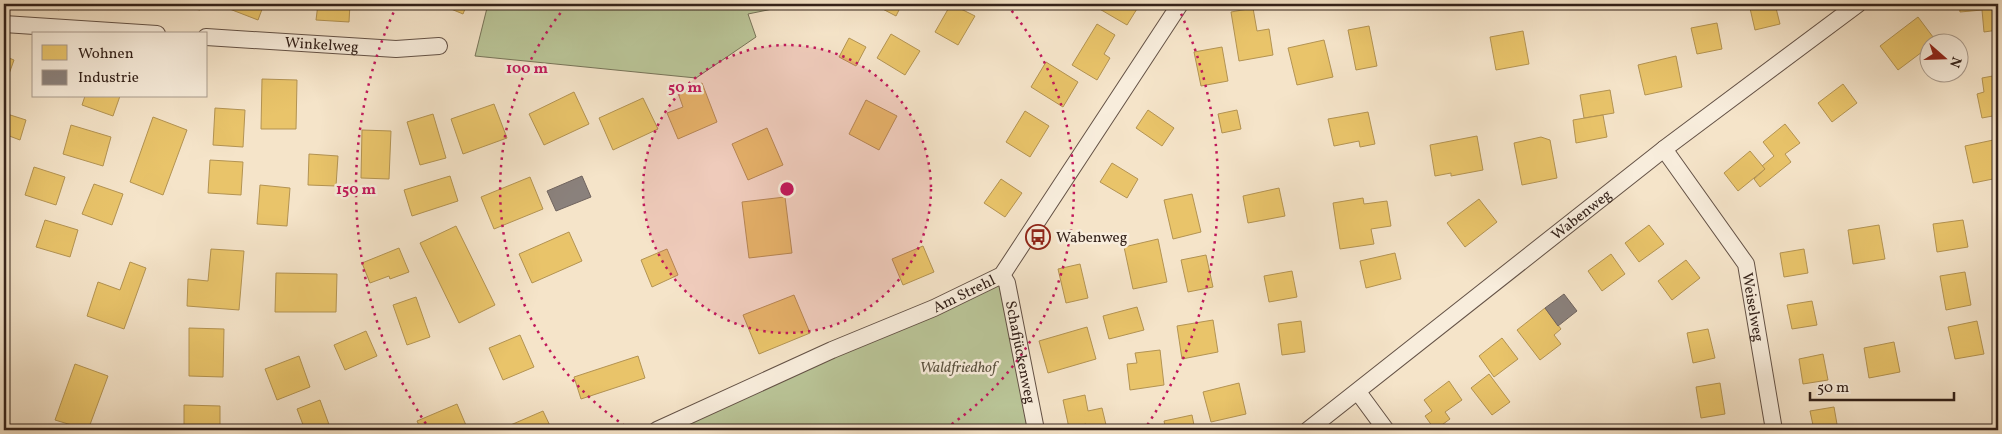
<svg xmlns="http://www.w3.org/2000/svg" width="2002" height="434" font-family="Vollkorn,serif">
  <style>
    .green { fill: #bac598; stroke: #777459 }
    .homes { fill: #e9c46a; stroke: #b39352 }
    .industry { fill: #8a817c; stroke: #70645f }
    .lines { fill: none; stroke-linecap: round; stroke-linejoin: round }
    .minor-casing { stroke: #645246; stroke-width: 18 }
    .minor { stroke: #f8eddc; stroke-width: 16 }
    .ring { fill: none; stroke: #c2185b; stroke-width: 2.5; stroke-dasharray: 2.5 5 }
    .labels { text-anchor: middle; stroke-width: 5; stroke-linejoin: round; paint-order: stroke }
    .street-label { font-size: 15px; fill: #34221a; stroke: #f8eddc }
    .poi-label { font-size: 15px; fill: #34221a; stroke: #f8eddc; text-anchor: start }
    .park-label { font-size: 15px; font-style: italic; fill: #5c5340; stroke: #f8eddc }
    .centre { fill: #c2185b; stroke: #f8eddc; stroke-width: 2.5 }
    .ring-label { font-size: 15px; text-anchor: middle; font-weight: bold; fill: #c2185b; stroke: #f8eddc; stroke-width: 5; stroke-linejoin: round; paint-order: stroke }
  </style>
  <rect width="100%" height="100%" fill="#f5e4c9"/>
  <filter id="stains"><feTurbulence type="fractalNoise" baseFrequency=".004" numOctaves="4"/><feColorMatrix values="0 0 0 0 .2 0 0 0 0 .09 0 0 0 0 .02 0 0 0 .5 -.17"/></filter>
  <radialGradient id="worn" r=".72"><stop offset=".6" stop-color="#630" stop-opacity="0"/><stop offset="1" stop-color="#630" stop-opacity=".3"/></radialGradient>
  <!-- green -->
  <g class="green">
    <polygon points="488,4 797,4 748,14 756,37 696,78 475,56"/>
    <polygon points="1002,275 1036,430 657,430"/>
  </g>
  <!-- homes -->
  <g class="homes">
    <polygon points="40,4 61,4 59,10"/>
    <polygon points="178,4 201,4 200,10 177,6"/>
    <polygon points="228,4 264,4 258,20 227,8"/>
    <polygon points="318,4 350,4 349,22 316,20"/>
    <polygon points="439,4 467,4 463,14"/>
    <polygon points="873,4 902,4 896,16"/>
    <polygon points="951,4 975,16 958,45 935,32"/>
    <polygon points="1091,4 1140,4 1127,25"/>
    <polygon points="1749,4 1775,4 1780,24 1755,30"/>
    <polygon points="1959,4 1998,4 1998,30 1984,32 1982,10 1960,12"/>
    <polygon points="1253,8 1257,31 1269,29 1273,55 1239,61 1231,12"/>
    <polygon points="1918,17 1936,41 1930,42 1930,46 1898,70 1880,46"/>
    <polygon points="1717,23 1722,49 1697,54 1691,28"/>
    <polygon points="1097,24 1115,35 1104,54 1110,58 1097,80 1072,65"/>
    <polygon points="1369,26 1377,66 1356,70 1348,30"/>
    <polygon points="1523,31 1529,64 1496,70 1490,37"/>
    <polygon points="891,34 920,51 905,75 877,58"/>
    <polygon points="849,38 866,47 856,66 839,57"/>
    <polygon points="1324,40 1333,77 1297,85 1288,48"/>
    <polygon points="1222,47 1228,81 1201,86 1194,52"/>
    <polygon points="4,56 14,60 4,88"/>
    <polygon points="1676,56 1682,87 1645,95 1638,65"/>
    <polygon points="1046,62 1078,82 1063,107 1031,87"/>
    <polygon points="1998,75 1998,115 1982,118 1977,94 1984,92 1982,78"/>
    <polygon points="262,79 297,80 296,129 261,129"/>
    <polygon points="702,83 717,122 678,139 667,113 683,107 678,93"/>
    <polygon points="1843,84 1857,103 1832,122 1818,103"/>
    <polygon points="1610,90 1614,113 1584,118 1580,95"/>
    <polygon points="574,92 589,124 544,145 529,114"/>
    <polygon points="85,96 120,96 113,116 82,105"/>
    <polygon points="643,98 658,129 613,150 599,118"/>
    <polygon points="866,100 897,116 879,150 849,134"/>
    <polygon points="494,104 507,138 463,154 451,119"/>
    <polygon points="215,108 245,110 243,147 213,145"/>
    <polygon points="1148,110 1174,128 1162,146 1136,128"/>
    <polygon points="1237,110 1241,129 1222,133 1218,114"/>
    <polygon points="1025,111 1049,126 1030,157 1006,142"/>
    <polygon points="1368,112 1375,144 1360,147 1359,141 1334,146 1328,119"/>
    <polygon points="4,113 26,120 20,140 4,134"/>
    <polygon points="433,114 446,158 420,165 407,122"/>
    <polygon points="1603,115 1607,137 1576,143 1573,120"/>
    <polygon points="153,117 187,130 163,195 130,182"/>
    <polygon points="1785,124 1800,143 1785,154 1791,162 1760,187 1754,179 1765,169 1762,166 1774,156 1763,142"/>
    <polygon points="71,125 111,137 103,166 63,154"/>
    <polygon points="767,128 783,165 748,180 732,144"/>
    <polygon points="362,130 391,131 389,179 361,178"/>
    <polygon points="1477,136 1483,170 1451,176 1451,173 1435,176 1430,145"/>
    <polygon points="1541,137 1550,140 1557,178 1522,185 1514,143"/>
    <polygon points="1998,139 1998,178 1973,183 1965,146"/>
    <polygon points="1750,151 1765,169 1738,191 1724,173"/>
    <polygon points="309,154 338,156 336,186 308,185"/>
    <polygon points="210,160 243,162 241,195 208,193"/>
    <polygon points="1112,163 1138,179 1127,198 1100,182"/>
    <polygon points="34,167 65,177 56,205 25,195"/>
    <polygon points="450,176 458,201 412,216 404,190"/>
    <polygon points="530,177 543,209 494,229 481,197"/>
    <polygon points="1001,179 1022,193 1005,217 984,203"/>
    <polygon points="94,184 123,194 112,225 82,214"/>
    <polygon points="260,185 290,188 287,226 257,224"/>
    <polygon points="1279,188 1285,216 1248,223 1243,196"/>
    <polygon points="1192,194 1201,232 1173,239 1164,200"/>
    <polygon points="785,197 792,253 749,258 742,202"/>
    <polygon points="1363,198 1364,204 1387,201 1391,226 1371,229 1374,244 1340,249 1333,203"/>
    <polygon points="1479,199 1497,222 1465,247 1447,223"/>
    <polygon points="45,220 78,230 70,257 36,247"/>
    <polygon points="1963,220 1968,247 1937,252 1933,224"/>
    <polygon points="1649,225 1664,244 1639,262 1625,243"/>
    <polygon points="1879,225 1885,259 1853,264 1848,230"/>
    <polygon points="456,226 495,305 459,323 420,243"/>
    <polygon points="569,232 582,261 532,283 519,254"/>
    <polygon points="1158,239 1167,282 1133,289 1124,247"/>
    <polygon points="923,246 934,272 903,285 892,259"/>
    <polygon points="399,248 409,272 390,279 389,276 370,283 362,263"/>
    <polygon points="211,249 244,251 239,310 187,306 188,279 208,281"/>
    <polygon points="667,249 678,275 652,287 641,260"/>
    <polygon points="1804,249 1808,273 1784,277 1780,253"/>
    <polygon points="1395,253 1401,279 1366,288 1360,261"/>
    <polygon points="1611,254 1625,274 1602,291 1588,271"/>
    <polygon points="1206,255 1213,287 1188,292 1181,260"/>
    <polygon points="1686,260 1700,278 1672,300 1658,281"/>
    <polygon points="130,262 146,268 124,329 87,316 98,282 120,290"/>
    <polygon points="1080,264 1088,298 1066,303 1058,269"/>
    <polygon points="1292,271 1297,297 1269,302 1264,276"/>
    <polygon points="1965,272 1971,305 1946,310 1940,276"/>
    <polygon points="276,273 337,274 336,312 275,312"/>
    <polygon points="794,295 810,333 759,354 743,315"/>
    <polygon points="416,297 430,337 407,345 393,305"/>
    <polygon points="1812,301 1817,325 1792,329 1787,305"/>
    <polygon points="1137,307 1144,330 1109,339 1103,316"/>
    <polygon points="1545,308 1561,329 1554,335 1561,344 1540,360 1517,330"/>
    <polygon points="1213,320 1218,352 1182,359 1177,326"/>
    <polygon points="1301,321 1305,352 1282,355 1278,324"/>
    <polygon points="1977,321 1984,354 1955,359 1948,327"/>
    <polygon points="1087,327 1096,359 1048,373 1039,341"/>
    <polygon points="189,328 224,329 223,377 189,376"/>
    <polygon points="1708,329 1715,358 1693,363 1687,333"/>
    <polygon points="366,331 377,356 345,370 334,345"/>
    <polygon points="520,335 534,367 503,380 489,348"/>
    <polygon points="1502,338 1518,359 1494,377 1479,356"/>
    <polygon points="1894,342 1900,372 1869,378 1864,348"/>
    <polygon points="1160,350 1164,385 1130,390 1127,364 1137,363 1135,353"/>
    <polygon points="1823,354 1828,380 1803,384 1799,359"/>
    <polygon points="299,356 310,387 277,400 265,369"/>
    <polygon points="638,356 645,378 581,399 574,377"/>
    <polygon points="75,364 108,376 88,430 55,420"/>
    <polygon points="1489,374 1510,402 1492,415 1471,388"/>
    <polygon points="1449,381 1462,400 1445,412 1450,419 1435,430 1425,416 1432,411 1424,400"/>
    <polygon points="1239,383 1246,414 1211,422 1203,392"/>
    <polygon points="1720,383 1725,414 1701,418 1696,387"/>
    <polygon points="1085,395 1088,411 1102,408 1107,429 1087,430 1086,424 1069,428 1063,400"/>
    <polygon points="320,400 331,430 305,430 297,409"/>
    <polygon points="457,404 468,430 421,430 417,421"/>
    <polygon points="184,405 220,406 220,430 184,430"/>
    <polygon points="1834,407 1838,430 1814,430 1810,411"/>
    <polygon points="543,411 552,430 507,430 506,427"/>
    <polygon points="1192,415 1195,430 1166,430 1164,421"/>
  </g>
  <!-- industry -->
  <g class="industry">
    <polygon points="582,176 591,197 556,211 547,191"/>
    <polygon points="1564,294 1577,311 1558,326 1545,308"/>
  </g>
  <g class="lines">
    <defs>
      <g id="minor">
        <polyline points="4,24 157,34"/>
        <path id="s1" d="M206,37L396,49L439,46"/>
        <path id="s2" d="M1664,149L1746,264L1774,430"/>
        <path id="s3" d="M1002,275L1007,283L1036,430"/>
        <polyline points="1358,392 1386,430"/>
        <path id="s4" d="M657,430L832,350L934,308L1002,275L1180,4"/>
        <path id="s5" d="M1308,430L1664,149L1858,4"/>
      </g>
    </defs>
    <!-- minor casing -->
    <use href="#minor" class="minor-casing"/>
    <!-- minor -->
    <use href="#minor" class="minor"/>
  </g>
  <!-- distance rings -->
  <circle cx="787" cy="189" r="144" fill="#c2185b" fill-opacity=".12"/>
  <g class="ring">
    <circle cx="787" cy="189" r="144"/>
    <path d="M631 430A287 287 0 0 1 567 5M1007 5A287 287 0 0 1 943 430"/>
    <path d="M430 430A431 431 0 0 1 396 7M1178 7A431 431 0 0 1 1144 430"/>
  </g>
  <!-- icons -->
  <defs>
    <symbol id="bus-ring" viewBox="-11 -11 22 22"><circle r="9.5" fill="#f8eddc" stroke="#8f2418" stroke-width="1.5"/><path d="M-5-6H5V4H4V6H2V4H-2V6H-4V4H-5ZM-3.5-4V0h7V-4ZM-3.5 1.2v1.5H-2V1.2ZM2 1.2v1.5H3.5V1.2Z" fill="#8f2418"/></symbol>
  </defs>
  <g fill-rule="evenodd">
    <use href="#bus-ring" x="1024" y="223" width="28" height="28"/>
  </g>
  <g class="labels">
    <!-- street labels -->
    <g class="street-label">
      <text dy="5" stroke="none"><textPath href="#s1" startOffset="116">Winkelweg</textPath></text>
      <text dy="5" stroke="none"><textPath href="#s5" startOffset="348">Wabenweg</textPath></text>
      <text dy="5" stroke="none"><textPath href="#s4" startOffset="336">Am Strehl</textPath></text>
      <text dy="5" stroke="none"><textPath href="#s2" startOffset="185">Weiselweg</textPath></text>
      <text dy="5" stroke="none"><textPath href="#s3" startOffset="80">Schafjückenweg</textPath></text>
    </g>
    <!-- poi labels -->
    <g class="poi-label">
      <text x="1056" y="242">Wabenweg</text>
    </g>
    <!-- park labels -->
    <g class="park-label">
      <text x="958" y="372">Waldfriedhof</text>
    </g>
  </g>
  <circle cx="787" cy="189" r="8" class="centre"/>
  <g class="ring-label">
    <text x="527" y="73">100 m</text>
    <text x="685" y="92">50 m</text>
    <text x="356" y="194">150 m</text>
  </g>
  <!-- margin -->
  <rect width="2002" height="434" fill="none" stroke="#f5e4c9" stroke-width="20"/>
  <rect x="5" y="5" width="1992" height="424" fill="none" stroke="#34221a" stroke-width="2.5"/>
  <rect x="10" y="10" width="1982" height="414" fill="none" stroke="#34221a"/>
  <!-- legend -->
  <rect x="32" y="32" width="175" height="65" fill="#f8eddc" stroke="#aa9c8e"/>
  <rect x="42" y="45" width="25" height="15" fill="#e9c46a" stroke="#aa9c8e"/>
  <text x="78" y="58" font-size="15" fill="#34221a">Wohnen</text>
  <rect x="42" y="70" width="25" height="15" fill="#8a817c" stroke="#aa9c8e"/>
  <text x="78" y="82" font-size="15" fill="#34221a">Industrie</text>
  <!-- north arrow -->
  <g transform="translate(1944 58) rotate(110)"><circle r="24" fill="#f8eddc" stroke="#aa9c8e"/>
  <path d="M0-4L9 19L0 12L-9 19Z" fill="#8f2418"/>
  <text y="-8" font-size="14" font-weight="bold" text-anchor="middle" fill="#34221a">N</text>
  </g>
  <!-- scale -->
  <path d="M1810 392v8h144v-8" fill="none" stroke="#34221a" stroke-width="2.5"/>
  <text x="1817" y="392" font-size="15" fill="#34221a" stroke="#f8eddc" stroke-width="4" paint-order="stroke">50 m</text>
  <rect width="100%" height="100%" filter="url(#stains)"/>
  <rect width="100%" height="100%" fill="url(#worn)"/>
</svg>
